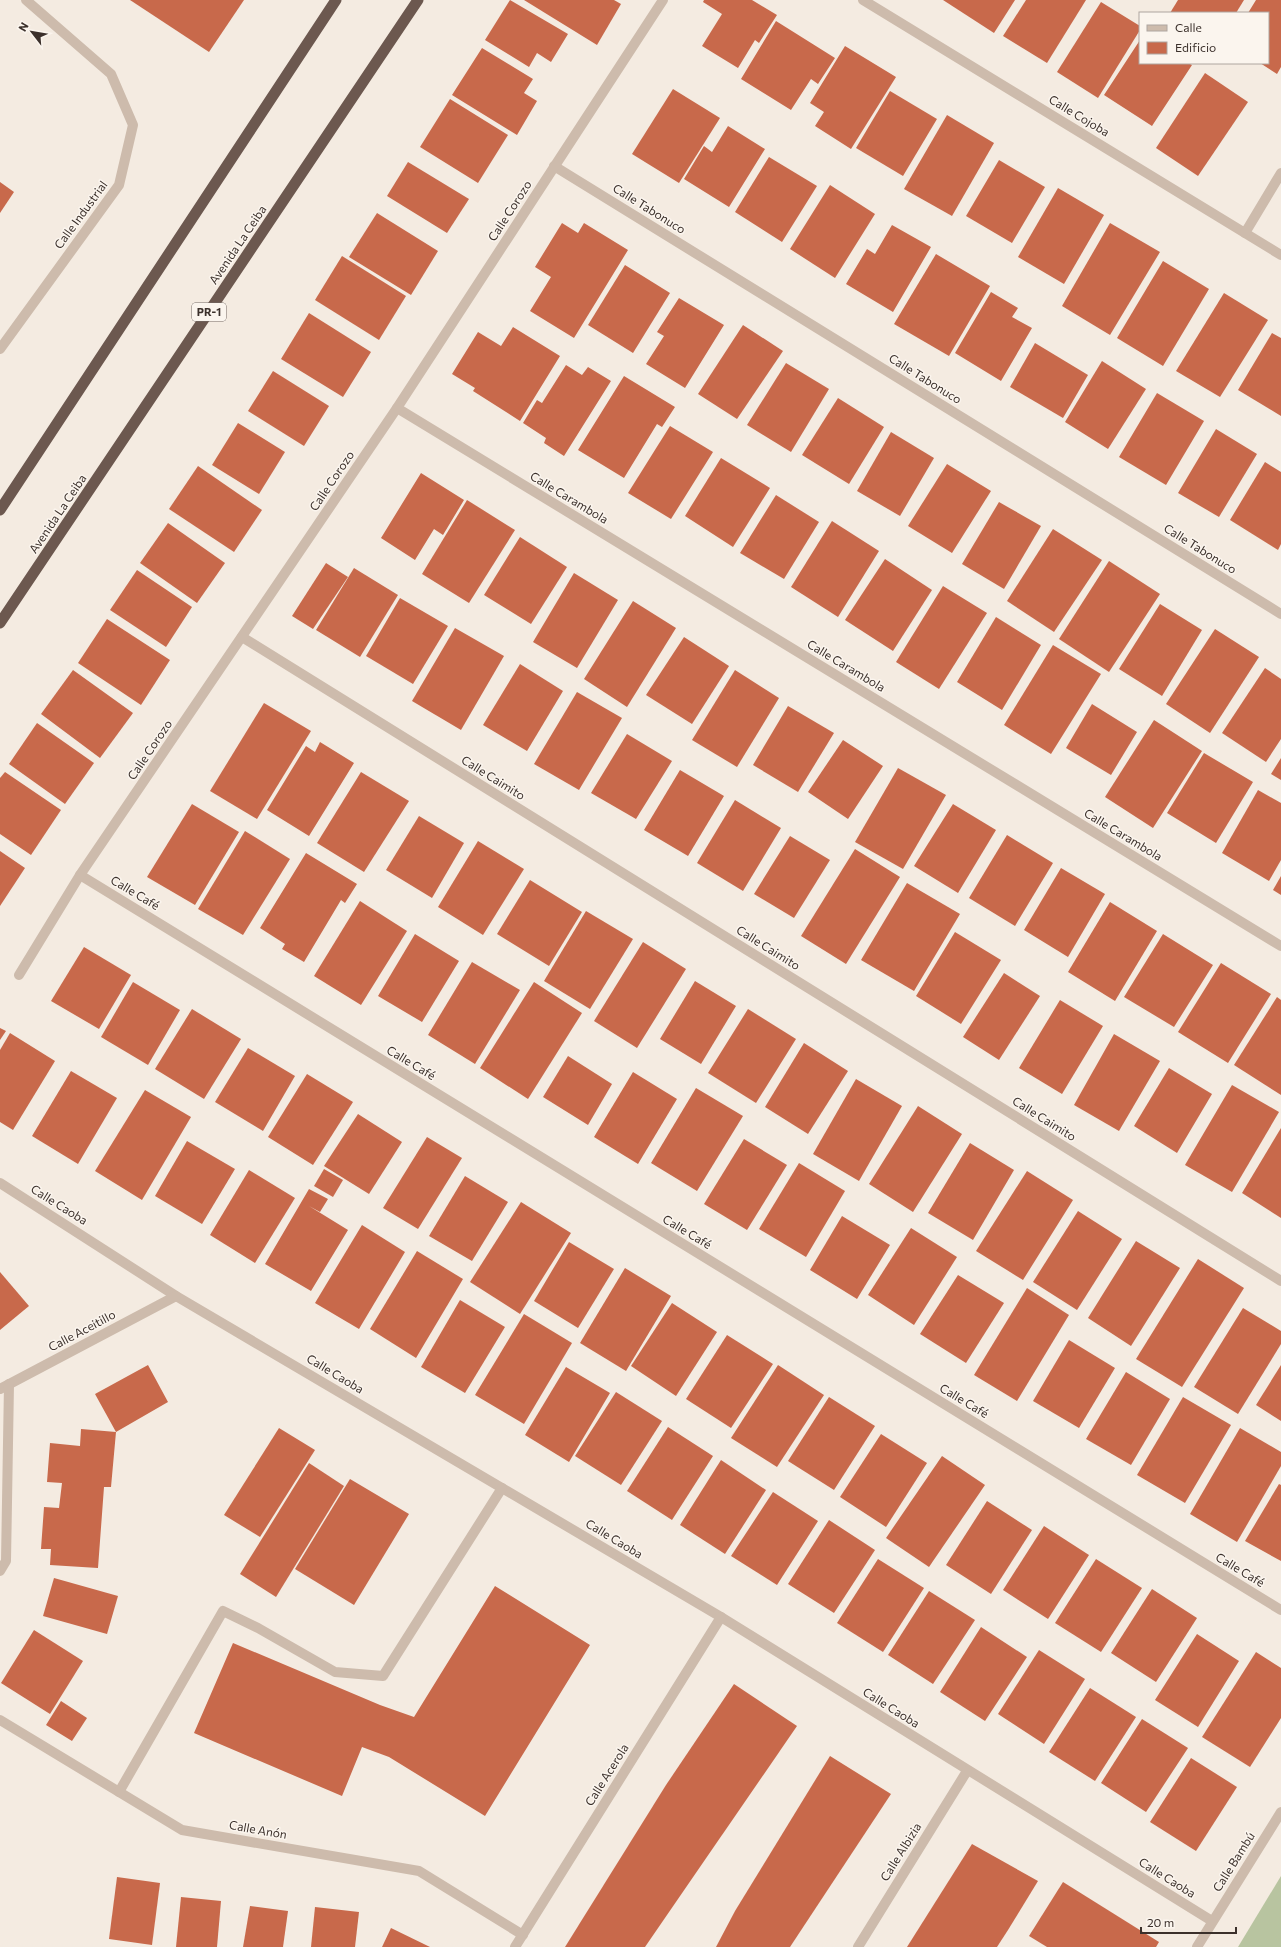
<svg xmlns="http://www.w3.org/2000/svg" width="1281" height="1947" font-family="Commissioner,sans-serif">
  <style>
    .green { fill: #b8c4a0 }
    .building { fill: #c8694b }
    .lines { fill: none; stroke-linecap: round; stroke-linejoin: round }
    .minor { stroke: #cdbbac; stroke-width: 10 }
    .trunk { stroke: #6c584f; stroke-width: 11 }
    .labels { text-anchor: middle; stroke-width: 3; stroke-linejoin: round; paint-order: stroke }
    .shield { fill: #fbf5ee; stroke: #756b66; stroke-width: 1 }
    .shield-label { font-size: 11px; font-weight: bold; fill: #3b302b }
    .street-label { font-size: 12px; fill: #3b302b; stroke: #fbf5ee }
  </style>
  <rect width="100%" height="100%" fill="#f4ebe1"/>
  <!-- green -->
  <polygon class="green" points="1281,1876 1281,1947 1238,1947"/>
  <!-- building -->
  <g class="building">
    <polygon points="130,0 244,0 209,52"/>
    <polygon points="510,0 568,34 551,62 537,53 529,67 485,40"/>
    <polygon points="524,0 614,0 621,4 597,45"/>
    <polygon points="704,0 752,0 777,15 759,43 755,40 738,68 702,46 722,14 703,2"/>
    <polygon points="943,0 1015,0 994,33"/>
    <polygon points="1026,0 1086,0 1047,63 1003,36"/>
    <polygon points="1178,0 1244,0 1236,13 1170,13"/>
    <polygon points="1256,0 1281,0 1281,67 1277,74 1260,63 1268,63 1268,13 1248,13"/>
    <polygon points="1101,2 1140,26 1140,30 1098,98 1057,72"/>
    <polygon points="776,21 835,58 818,84 811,79 791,110 741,79"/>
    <polygon points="1140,40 1140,63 1188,63 1192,65 1152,126 1104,95"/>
    <polygon points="845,46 896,77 851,149 815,126 824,112 810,103"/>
    <polygon points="482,48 533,79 524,93 537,101 517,135 452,95"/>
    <polygon points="1205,73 1248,102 1198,176 1156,148"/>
    <polygon points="673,89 720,118 679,183 632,154"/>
    <polygon points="890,91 937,119 903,176 856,148"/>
    <polygon points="450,99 508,135 478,183 420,147"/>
    <polygon points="947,115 994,143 952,216 904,189"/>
    <polygon points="728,126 765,149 729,207 684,179 704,146 712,152"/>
    <polygon points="769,157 817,186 782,242 735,212"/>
    <polygon points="999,160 1045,187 1012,243 966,216"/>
    <polygon points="408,162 469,199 447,233 387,196"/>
    <polygon points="0,182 14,192 0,213"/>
    <polygon points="830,185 875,214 835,278 790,249"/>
    <polygon points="1058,188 1104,215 1064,284 1018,257"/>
    <polygon points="377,213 438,251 411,295 349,257"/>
    <polygon points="562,223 578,233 584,223 628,250 574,338 530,311 551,277 535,267"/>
    <polygon points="1110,223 1160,252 1110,335 1062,306"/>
    <polygon points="892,225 931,247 893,312 846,284 867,249 875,254"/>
    <polygon points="936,254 990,286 949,356 894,324"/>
    <polygon points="342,256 406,296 379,340 315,300"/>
    <polygon points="1163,261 1209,289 1163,366 1117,338"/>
    <polygon points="625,265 670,293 633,353 588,325"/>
    <polygon points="991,292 1018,308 1012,317 1032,328 1001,381 955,353"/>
    <polygon points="1224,293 1268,320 1220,397 1176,371"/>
    <polygon points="679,298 724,325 685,388 646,364 664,336 657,332"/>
    <polygon points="309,313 371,352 343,397 281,359"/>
    <polygon points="743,325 783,351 737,419 698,394"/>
    <polygon points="513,327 560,356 520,421 473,391 475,388 452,374 478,332 501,346"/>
    <polygon points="1272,333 1281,338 1281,416 1238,390"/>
    <polygon points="1035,343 1088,375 1063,418 1010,387"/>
    <polygon points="1102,361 1146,389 1108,449 1065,422"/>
    <polygon points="786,363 829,389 791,452 747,425"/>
    <polygon points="566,365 582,375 588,367 611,381 564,456 544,443 546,438 523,423 537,400 542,403"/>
    <polygon points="273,371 329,406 304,446 248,411"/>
    <polygon points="624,376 675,407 662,427 657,424 624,478 578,450"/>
    <polygon points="1157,393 1204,421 1166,485 1119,457"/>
    <polygon points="838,398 884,427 849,484 802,455"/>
    <polygon points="238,423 285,452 259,494 212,465"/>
    <polygon points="670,426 713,452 671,519 628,493"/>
    <polygon points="1216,429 1257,454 1219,517 1178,493"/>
    <polygon points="891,432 934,458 900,516 857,491"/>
    <polygon points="721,458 770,488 733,547 685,516"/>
    <polygon points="1265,462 1281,472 1281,544 1278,550 1230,520"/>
    <polygon points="947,464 991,491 952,553 908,526"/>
    <polygon points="198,466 262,510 234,552 169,509"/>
    <polygon points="421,473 464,500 443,535 434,529 415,560 381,538"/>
    <polygon points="776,495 819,522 784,579 740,553"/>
    <polygon points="467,500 515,530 469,603 422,574"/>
    <polygon points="999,502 1041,526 1004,589 962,564"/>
    <polygon points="832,521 879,551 838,617 791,587"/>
    <polygon points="168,523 225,563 197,603 140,563"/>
    <polygon points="1053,529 1102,560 1054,632 1007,601"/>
    <polygon points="520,537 567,567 531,624 484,595"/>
    <polygon points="885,559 932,590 893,651 845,620"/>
    <polygon points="1109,561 1160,594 1109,672 1059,639"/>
    <polygon points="326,563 348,577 313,629 292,616"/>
    <polygon points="354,568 398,595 360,657 316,630"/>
    <polygon points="137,570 192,607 166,647 110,610"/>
    <polygon points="574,573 618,600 577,668 533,642"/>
    <polygon points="943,586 987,613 939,689 896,662"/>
    <polygon points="400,598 448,626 413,684 366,656"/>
    <polygon points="633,601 676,628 627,707 584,679"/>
    <polygon points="1160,604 1202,630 1162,696 1119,669"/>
    <polygon points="996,617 1041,645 1002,710 957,682"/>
    <polygon points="107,619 170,660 141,705 78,663"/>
    <polygon points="455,628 504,656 461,730 412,701"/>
    <polygon points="1215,629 1259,657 1210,733 1166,704"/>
    <polygon points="684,637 729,666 692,724 646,695"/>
    <polygon points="1053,645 1101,674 1051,754 1004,725"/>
    <polygon points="520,664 563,691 527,751 483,725"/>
    <polygon points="1265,668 1281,679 1281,739 1266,762 1222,733"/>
    <polygon points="73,670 133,713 100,758 41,714"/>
    <polygon points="735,670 779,698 737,767 692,740"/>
    <polygon points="577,692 622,718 579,790 534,764"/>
    <polygon points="264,703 311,731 257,819 210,791"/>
    <polygon points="1092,704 1137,732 1111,775 1066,748"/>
    <polygon points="788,706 834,733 798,792 753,765"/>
    <polygon points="1154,720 1202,751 1153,828 1105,797"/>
    <polygon points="37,723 94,763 65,804 9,764"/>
    <polygon points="627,734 672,761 636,819 591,793"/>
    <polygon points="843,740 883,766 848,819 808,792"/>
    <polygon points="320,742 354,763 309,836 267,810 306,746 315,752"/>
    <polygon points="1204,753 1253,782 1216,843 1167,813"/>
    <polygon points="1281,758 1281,780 1271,774"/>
    <polygon points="898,768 946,795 903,869 855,842"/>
    <polygon points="680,770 724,796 688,856 644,830"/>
    <polygon points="5,772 61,810 31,855 0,834 0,778"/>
    <polygon points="361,772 409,801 364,872 317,843"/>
    <polygon points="1258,790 1281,803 1281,860 1269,881 1222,853"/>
    <polygon points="735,800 781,828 743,891 697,863"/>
    <polygon points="192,804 239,832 195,905 147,877"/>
    <polygon points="953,804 996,830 958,893 914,866"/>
    <polygon points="419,816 464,843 432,898 386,870"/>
    <polygon points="245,831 290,859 243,935 198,909"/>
    <polygon points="1007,835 1053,863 1015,926 969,898"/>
    <polygon points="790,836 830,860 794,918 754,894"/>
    <polygon points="478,841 524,869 483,935 438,907"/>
    <polygon points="855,849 900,877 846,964 801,936"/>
    <polygon points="0,851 25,868 0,906"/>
    <polygon points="306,853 357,884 345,903 341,900 304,962 282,949 285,944 260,928"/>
    <polygon points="1061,868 1105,894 1068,957 1024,930"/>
    <polygon points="1281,876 1281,895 1273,890"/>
    <polygon points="530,880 582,912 549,966 497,934"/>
    <polygon points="907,883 960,914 914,991 861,960"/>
    <polygon points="360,901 407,931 361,1005 314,976"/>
    <polygon points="1110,902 1157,931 1115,1001 1068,972"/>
    <polygon points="586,911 633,939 590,1009 544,981"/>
    <polygon points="955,932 1001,960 961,1024 916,996"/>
    <polygon points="415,934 459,961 422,1022 378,996"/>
    <polygon points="1163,934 1213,965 1174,1027 1124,997"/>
    <polygon points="643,942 686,969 637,1048 594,1021"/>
    <polygon points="84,947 131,975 99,1029 51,1001"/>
    <polygon points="472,962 520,990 475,1064 428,1035"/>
    <polygon points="1221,963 1271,994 1228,1063 1178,1032"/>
    <polygon points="1004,973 1040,996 999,1060 963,1037"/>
    <polygon points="695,981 736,1006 701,1064 660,1039"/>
    <polygon points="133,982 180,1010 148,1065 101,1037"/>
    <polygon points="534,982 582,1013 528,1099 480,1068"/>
    <polygon points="1277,997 1281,1000 1281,1095 1234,1065"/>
    <polygon points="1060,1000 1103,1026 1062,1094 1019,1068"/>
    <polygon points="192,1009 241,1039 204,1099 155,1069"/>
    <polygon points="748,1009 796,1039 756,1103 708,1073"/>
    <polygon points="0,1028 6,1031 0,1040"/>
    <polygon points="10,1033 55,1061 13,1130 0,1122 0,1050"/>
    <polygon points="1114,1034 1160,1061 1119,1131 1074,1105"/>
    <polygon points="804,1043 848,1071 808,1134 765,1107"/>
    <polygon points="248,1048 295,1076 263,1131 215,1102"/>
    <polygon points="568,1056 612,1084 588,1125 543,1097"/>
    <polygon points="1169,1068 1212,1094 1177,1153 1134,1126"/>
    <polygon points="71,1071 117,1098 78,1164 32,1136"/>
    <polygon points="633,1072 677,1099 638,1164 594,1137"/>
    <polygon points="307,1074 353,1102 313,1165 268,1137"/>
    <polygon points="856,1079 902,1106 859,1181 813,1154"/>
    <polygon points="1232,1085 1279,1112 1232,1192 1185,1165"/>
    <polygon points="696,1088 743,1116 697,1191 651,1163"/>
    <polygon points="145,1090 191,1117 142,1200 95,1171"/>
    <polygon points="918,1106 962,1134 913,1212 869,1184"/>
    <polygon points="358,1114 402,1142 369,1194 324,1166"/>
    <polygon points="1281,1128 1281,1218 1242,1193"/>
    <polygon points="427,1137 462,1158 418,1229 383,1208"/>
    <polygon points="744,1139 787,1165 747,1230 704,1204"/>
    <polygon points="187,1141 235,1169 202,1224 155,1196"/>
    <polygon points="970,1143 1014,1170 973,1240 928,1213"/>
    <polygon points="799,1163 845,1191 806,1257 759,1229"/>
    <polygon points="324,1169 343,1180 333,1197 314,1186"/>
    <polygon points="249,1170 295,1198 255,1263 210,1235"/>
    <polygon points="1027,1171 1073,1200 1023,1280 976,1251"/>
    <polygon points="465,1176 508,1202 472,1261 429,1236"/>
    <polygon points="309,1189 328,1199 320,1212 309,1206 348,1230 311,1291 265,1264"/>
    <polygon points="521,1202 571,1233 520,1314 470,1282"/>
    <polygon points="1078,1211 1122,1239 1077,1310 1033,1282"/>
    <polygon points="842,1216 890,1245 857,1299 810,1270"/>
    <polygon points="362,1225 405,1252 359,1329 315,1303"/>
    <polygon points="911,1228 957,1257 914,1325 868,1295"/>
    <polygon points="1136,1241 1180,1268 1131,1346 1088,1318"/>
    <polygon points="569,1242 614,1269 578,1328 534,1301"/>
    <polygon points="417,1251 463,1279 416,1358 370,1329"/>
    <polygon points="1198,1259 1244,1288 1182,1387 1136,1359"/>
    <polygon points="625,1268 671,1296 626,1371 580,1343"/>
    <polygon points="0,1272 29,1306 0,1330"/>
    <polygon points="958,1275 1004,1303 966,1363 920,1334"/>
    <polygon points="1027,1288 1069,1315 1017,1401 974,1375"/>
    <polygon points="460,1300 505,1327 465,1393 421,1367"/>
    <polygon points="672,1303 717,1332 676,1396 631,1366"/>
    <polygon points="1243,1308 1281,1331 1281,1344 1238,1414 1194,1387"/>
    <polygon points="524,1314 572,1343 524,1424 475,1395"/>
    <polygon points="727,1335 773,1364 731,1428 686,1399"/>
    <polygon points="1069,1340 1115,1368 1079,1428 1033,1401"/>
    <polygon points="148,1365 168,1402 116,1432 111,1487 104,1487 98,1568 50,1565 51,1549 41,1549 44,1507 59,1508 62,1483 47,1482 50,1443 80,1446 81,1429 116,1432 95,1394"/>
    <polygon points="778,1365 824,1395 777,1467 731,1438"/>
    <polygon points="1281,1365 1281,1421 1256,1405"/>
    <polygon points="566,1367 610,1393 569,1462 525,1435"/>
    <polygon points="1126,1372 1170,1399 1131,1465 1086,1439"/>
    <polygon points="616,1392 662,1421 621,1485 575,1456"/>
    <polygon points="829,1397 875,1426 834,1490 788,1461"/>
    <polygon points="1183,1397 1231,1425 1185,1503 1137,1475"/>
    <polygon points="668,1427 713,1456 672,1520 627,1491"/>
    <polygon points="279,1428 315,1450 260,1537 224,1515"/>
    <polygon points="1240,1428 1281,1452 1281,1466 1237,1542 1190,1514"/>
    <polygon points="881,1434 927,1463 886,1527 840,1497"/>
    <polygon points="942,1456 985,1485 929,1567 886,1538"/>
    <polygon points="721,1460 766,1490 725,1554 680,1525"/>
    <polygon points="309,1463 344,1486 276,1597 240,1574"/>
    <polygon points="350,1479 409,1514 354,1605 295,1569"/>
    <polygon points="1279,1484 1281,1485 1281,1561 1245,1541"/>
    <polygon points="773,1492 818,1521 777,1585 731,1556"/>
    <polygon points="987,1501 1032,1530 991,1594 946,1565"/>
    <polygon points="829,1520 875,1550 834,1613 788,1584"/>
    <polygon points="1044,1526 1089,1555 1048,1619 1003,1590"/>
    <polygon points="878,1559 924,1588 883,1652 837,1623"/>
    <polygon points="1096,1559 1142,1588 1101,1652 1055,1623"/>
    <polygon points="54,1578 118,1596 107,1634 43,1616"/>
    <polygon points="495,1586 590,1645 485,1816 389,1757 362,1747 342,1796 194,1733 233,1643 380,1705 414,1717"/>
    <polygon points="1152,1589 1197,1618 1156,1682 1111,1653"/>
    <polygon points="929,1591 975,1620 933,1684 888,1655"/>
    <polygon points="981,1627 1027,1657 985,1721 940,1692"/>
    <polygon points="34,1630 83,1661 50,1714 1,1683"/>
    <polygon points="1197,1634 1239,1661 1198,1727 1155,1700"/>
    <polygon points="1039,1650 1085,1679 1044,1744 998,1714"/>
    <polygon points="1256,1652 1281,1668 1281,1718 1250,1767 1202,1737"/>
    <polygon points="734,1684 797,1726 645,1947 565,1947 666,1785"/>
    <polygon points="1090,1688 1136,1717 1095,1781 1049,1752"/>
    <polygon points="61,1701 87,1718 72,1741 46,1725"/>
    <polygon points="1142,1719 1188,1748 1146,1812 1101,1783"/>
    <polygon points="830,1756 891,1794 790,1947 716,1947 735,1911"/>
    <polygon points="1191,1758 1237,1787 1196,1851 1150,1822"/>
    <polygon points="972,1844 1038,1881 1008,1930 997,1947 907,1947"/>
    <polygon points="117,1877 160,1883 152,1945 109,1939"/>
    <polygon points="1063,1882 1159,1942 1156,1947 1047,1947 1029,1936"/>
    <polygon points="181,1897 221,1901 217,1947 176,1947"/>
    <polygon points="250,1906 288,1911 283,1947 243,1947"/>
    <polygon points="315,1907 359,1912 355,1947 311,1947"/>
    <polygon points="391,1928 430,1947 382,1947"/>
  </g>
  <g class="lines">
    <!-- minor -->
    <g class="minor">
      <polyline points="863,0 1281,255"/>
      <polyline points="554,166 1281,614"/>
      <polyline points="1245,233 1281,173"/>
      <polyline points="0,349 119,185 133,125 111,74 26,0"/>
      <polyline points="397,408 1281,946"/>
      <polyline points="242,637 1281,1281"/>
      <polyline points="80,875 1281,1610"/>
      <polyline points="19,975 80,875 397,408 663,0"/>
      <polyline points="0,1183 176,1296 721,1617 1212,1921"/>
      <polyline points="0,1389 176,1296"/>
      <polyline points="0,1571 6,1561 9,1384"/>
      <polyline points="0,1720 182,1830 419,1871 523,1935"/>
      <polyline points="119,1792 223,1611 258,1628 335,1672 383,1676 502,1488"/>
      <polyline points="515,1947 721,1617"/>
      <polyline points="858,1947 967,1771"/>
      <polyline points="1197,1947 1281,1812"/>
    </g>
    <!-- trunk -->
    <g class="trunk">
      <polyline points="0,510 336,0"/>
      <polyline points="0,623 418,0"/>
    </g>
  </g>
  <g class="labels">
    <!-- shield labels -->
    <rect class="shield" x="192" y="303" width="34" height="18" rx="3"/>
    <g class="shield-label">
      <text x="209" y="316">PR-1</text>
    </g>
    <!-- street labels -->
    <g class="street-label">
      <text transform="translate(1079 116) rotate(31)" y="4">Calle Cojoba</text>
      <text transform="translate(649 209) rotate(32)" y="4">Calle Tabonuco</text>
      <text transform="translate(510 211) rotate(-57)" y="4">Calle Corozo</text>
      <text transform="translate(81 215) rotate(-54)" y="4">Calle Industrial</text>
      <text transform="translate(238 245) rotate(-56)" y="4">Avenida La Ceiba</text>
      <text transform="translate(925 379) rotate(32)" y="4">Calle Tabonuco</text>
      <text transform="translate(332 481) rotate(-56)" y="4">Calle Corozo</text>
      <text transform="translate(569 498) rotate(31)" y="4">Calle Carambola</text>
      <text transform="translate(58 514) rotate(-56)" y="4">Avenida La Ceiba</text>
      <text transform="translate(1200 549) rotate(32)" y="4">Calle Tabonuco</text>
      <text transform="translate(846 666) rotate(31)" y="4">Calle Carambola</text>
      <text transform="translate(150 750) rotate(-56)" y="4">Calle Corozo</text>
      <text transform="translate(493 778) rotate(32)" y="4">Calle Caimito</text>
      <text transform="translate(1123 835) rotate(31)" y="4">Calle Carambola</text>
      <text transform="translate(135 893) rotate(31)" y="4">Calle Café</text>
      <text transform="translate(768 948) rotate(32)" y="4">Calle Caimito</text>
      <text transform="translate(411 1063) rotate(31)" y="4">Calle Café</text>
      <text transform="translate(1044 1119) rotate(32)" y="4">Calle Caimito</text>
      <text transform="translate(59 1205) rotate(32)" y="4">Calle Caoba</text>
      <text transform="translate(687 1232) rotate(31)" y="4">Calle Café</text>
      <text transform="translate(82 1331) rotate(-28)" y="4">Calle Aceitillo</text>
      <text transform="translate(335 1374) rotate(31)" y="4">Calle Caoba</text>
      <text transform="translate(964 1401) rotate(31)" y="4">Calle Café</text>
      <text transform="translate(614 1539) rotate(31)" y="4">Calle Caoba</text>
      <text transform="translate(1240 1570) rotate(31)" y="4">Calle Café</text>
      <text transform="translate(891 1708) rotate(32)" y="4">Calle Caoba</text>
      <text transform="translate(607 1775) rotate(-58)" y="4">Calle Acerola</text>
      <text transform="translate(258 1830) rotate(10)" y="4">Calle Anón</text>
      <text transform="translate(901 1852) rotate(-58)" y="4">Calle Albizia</text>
      <text transform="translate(1234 1862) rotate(-58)" y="4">Calle Bambú</text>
      <text transform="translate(1167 1878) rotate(32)" y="4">Calle Caoba</text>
    </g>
  </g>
  <!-- legend -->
  <rect x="1139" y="12" width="130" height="52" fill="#fbf5ee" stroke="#aea6a0"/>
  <rect x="1147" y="25" width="20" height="6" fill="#cdbbac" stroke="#aea6a0"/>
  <text x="1175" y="32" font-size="12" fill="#3b302b">Calle</text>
  <rect x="1147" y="42" width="20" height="12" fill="#c8694b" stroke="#aea6a0"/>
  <text x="1175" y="52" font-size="12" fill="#3b302b">Edificio</text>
  <!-- north arrow -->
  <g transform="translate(32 32) rotate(301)" stroke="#fbf5ee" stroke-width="3" paint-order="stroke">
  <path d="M0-3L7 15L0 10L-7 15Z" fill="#3b302b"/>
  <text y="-6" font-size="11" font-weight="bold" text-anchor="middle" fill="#3b302b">N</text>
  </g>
  <!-- scale -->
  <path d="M1141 1927v6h95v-6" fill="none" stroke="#3b302b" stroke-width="2"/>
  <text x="1147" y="1927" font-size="12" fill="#3b302b" stroke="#fbf5ee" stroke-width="3" paint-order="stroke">20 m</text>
</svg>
